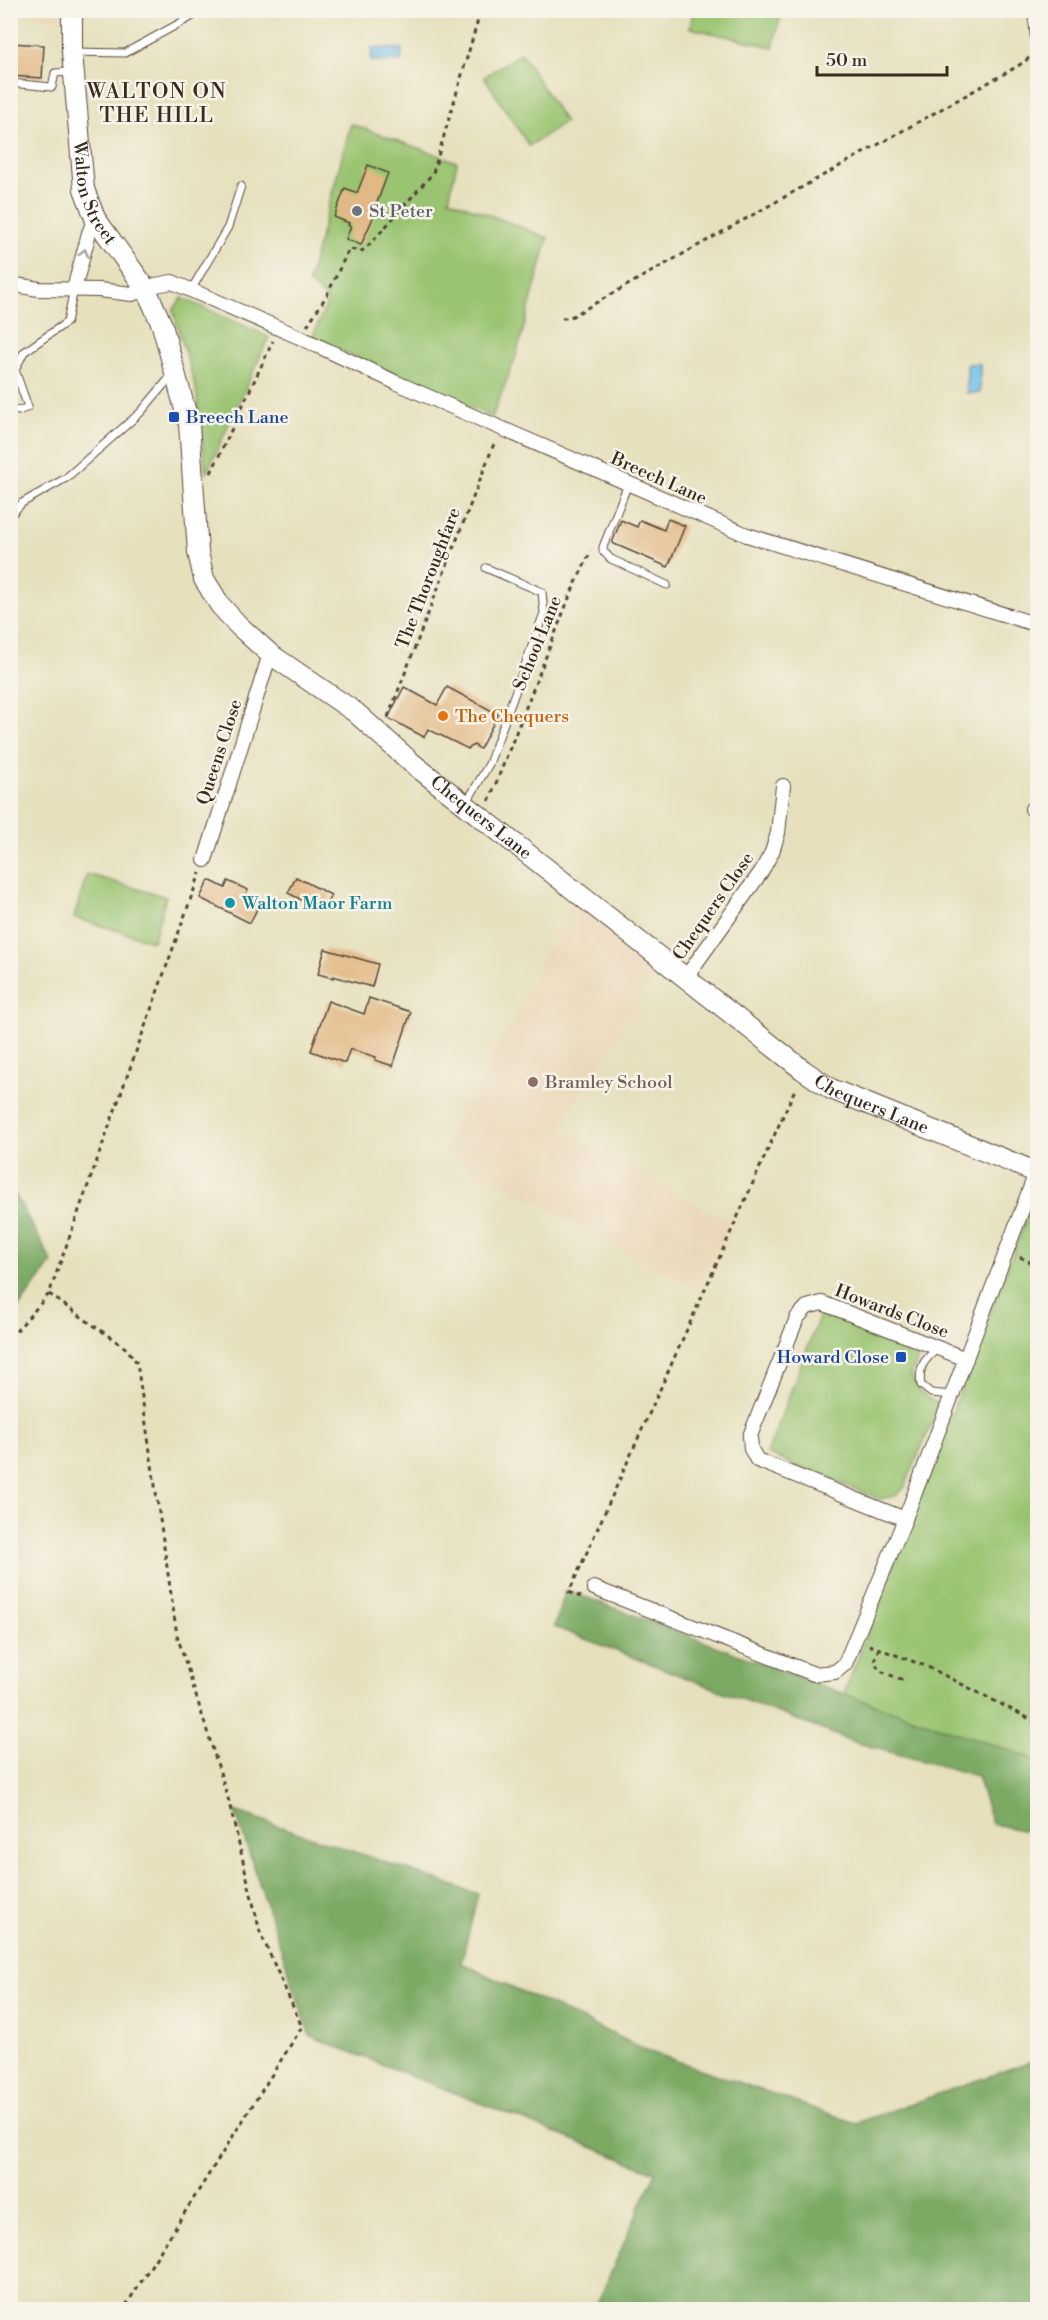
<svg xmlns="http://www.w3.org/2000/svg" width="1048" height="2320" font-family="'Libre Bodoni',serif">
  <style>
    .built { fill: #ebd8ba }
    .green { fill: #9ac471; stroke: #6a7748; stroke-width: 1.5 }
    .forest { fill: #7baa63; stroke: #5b6a40; stroke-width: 1.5 }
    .water { fill: #6fc0ea; stroke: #557584; stroke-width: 1.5 }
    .building { fill: #e2b884 }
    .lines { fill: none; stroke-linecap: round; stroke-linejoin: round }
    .service-casing { stroke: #554536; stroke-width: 9 }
    .minor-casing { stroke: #554536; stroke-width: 16 }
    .secondary-casing { stroke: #554536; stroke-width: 22 }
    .path { stroke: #554536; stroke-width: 3; stroke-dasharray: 4.5 4.5; stroke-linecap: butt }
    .service { stroke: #fff; stroke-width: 7 }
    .minor { stroke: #fff; stroke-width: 14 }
    .secondary { stroke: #fff; stroke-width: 20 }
    .oneway { stroke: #a79f9a }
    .worship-dot { fill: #6b7280; stroke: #f7f3e8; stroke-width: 2 }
    .transit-dot { fill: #1a4fb4; stroke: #f7f3e8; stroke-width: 2 }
    .food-dot { fill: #e8710a; stroke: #f7f3e8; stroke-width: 2 }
    .culture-dot { fill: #0f9aa8; stroke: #f7f3e8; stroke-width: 2 }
    .education-dot { fill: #8d6e63; stroke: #f7f3e8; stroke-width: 2 }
    .labels { text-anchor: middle; stroke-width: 5; stroke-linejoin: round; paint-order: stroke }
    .street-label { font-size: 18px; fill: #3b2a1e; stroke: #f7f3e8 }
    .worship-label { font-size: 18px; fill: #5b616d; stroke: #f7f3e8; text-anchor: start }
    .transit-label { font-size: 18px; fill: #164399; stroke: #f7f3e8; text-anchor: start }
    .food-label { font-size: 18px; fill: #c56008; stroke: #f7f3e8; text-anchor: start }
    .culture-label { font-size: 18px; fill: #0d838f; stroke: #f7f3e8; text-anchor: start }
    .education-label { font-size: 18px; fill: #785e54; stroke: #f7f3e8; text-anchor: start }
    .quarter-label { font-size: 21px; letter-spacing: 1.5px; fill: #3b2a1e; stroke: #f7f3e8 }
  </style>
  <rect width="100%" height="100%" fill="#f7f3e8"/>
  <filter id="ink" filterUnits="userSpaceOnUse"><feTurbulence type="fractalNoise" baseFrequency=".0167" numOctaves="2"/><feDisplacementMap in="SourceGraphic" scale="12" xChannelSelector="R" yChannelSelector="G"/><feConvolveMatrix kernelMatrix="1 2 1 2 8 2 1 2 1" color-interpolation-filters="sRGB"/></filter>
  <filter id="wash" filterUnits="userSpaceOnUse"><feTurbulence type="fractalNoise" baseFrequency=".008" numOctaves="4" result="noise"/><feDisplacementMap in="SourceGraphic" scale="24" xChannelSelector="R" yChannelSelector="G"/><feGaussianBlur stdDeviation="1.35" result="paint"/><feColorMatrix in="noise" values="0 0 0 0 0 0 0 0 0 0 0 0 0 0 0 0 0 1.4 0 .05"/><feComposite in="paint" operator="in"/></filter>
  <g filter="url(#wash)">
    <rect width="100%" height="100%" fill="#e6e0bd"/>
    <!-- built -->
    <g class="built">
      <polygon points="11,11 73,11 73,22"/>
      <polygon points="569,891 661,962 561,1128 730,1222 700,1291 443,1151 566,916"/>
    </g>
    <!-- green -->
    <g class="green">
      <polygon points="693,11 694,10 782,11 773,47 690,28"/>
      <polygon points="521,53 565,122 529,146 484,77"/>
      <polygon points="351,124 457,162 449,199 548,238 516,356 492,417 312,338 328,301 308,282"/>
      <polygon points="182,298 269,337 206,474 196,389 173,310"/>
      <polygon points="87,874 166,897 153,941 74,918"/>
      <polygon points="1033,1201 1038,1203 1037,1760 844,1694"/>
      <path d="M821,1312L922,1350L911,1374C917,1390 923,1398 940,1404L904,1488L895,1496L880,1499L767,1454Z"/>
    </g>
    <!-- forest -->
    <g class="forest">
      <polygon points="10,1185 52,1262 11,1318 10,1318"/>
      <polygon points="566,1590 844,1694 1037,1760 1037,1833 992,1824 977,1776 854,1742 554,1627"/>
      <polygon points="235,1811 478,1894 461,1963 651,2052 856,2123 1037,2059 1037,2309 595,2309 655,2172 310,2036"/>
    </g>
    <!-- water -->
    <g class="water">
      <polygon points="372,48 402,49 401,62 371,61"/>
      <rect x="967" y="364" width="13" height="29"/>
    </g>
    <g id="blocks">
      <!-- building -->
      <g class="building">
        <polygon points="10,43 44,45 42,78 10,76"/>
        <polygon points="368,165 388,173 377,203 379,204 361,245 346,239 351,226 348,225 349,223 334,217 345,188 357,193"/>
        <polygon points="668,519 685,526 668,567 612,543 621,520 637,527 640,520 664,530"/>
        <polygon points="404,687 437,705 447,687 498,714 480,749 474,745 468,749 428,729 424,737 388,718"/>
        <polygon points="296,877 331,895 323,911 288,893"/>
        <polygon points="209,880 225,888 228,881 248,890 243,899 258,907 250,923 200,898"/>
        <polygon points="325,949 378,964 372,987 333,976 333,978 318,974"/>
        <polygon points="369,998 411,1012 393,1066 375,1060 376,1057 350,1049 345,1063 311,1051 328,1001 364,1014"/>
      </g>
    </g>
  </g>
  <g filter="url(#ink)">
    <use href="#blocks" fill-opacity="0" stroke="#554536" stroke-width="1.5"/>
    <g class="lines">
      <defs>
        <g id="service">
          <polyline points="73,52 125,53 204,10"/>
          <polyline points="10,83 52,87 55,73 71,72"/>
          <polyline points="191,290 228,227 241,186"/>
          <polyline points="10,409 19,411 28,407 15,370 24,352 67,322 74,289"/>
          <polyline points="628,484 603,547 603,551 611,559 667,585"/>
          <polyline points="10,516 22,503 66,478 141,412 172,375"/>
          <polyline points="467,802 489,764 544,613 542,592 486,568"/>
          <path d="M937,1349C924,1360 918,1367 921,1385L931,1393L952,1395"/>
        </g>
        <g id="minor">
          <polyline points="1035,10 1038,39"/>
          <polyline points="10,284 39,289 99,290 132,294 156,285 172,282 299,337 397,383 747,535 1038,625"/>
          <polyline points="74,289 89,233 95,218"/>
          <polyline points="1032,809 1038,811"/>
          <polyline points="205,860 270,654"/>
          <polyline points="686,977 761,872 772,852 778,833 783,786"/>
          <polyline points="905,1519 757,1460 751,1449 750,1436 797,1318 807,1307 822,1303 966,1359"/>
          <polyline points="594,1588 814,1674 835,1672 845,1664 905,1519 1036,1173"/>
        </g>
        <g id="secondary">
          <path id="s1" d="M72,10V52L84,189L95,218L146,289L162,325L189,424L198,552L204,579L220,605L238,625L270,654L355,712L412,763L803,1070L831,1089L1038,1173"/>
        </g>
      </defs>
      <!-- service casing -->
      <use href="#service" class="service-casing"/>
      <!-- minor casing -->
      <use href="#minor" class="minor-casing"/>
      <!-- secondary casing -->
      <use href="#secondary" class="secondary-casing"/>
      <!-- path -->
      <g class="path">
        <polyline points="562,318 569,318 1018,66 1036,53"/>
        <polyline points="307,326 327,295 349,249 362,251 372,242 433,173 481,10"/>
        <polyline points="211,473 273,341"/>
        <polyline points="388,717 495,441"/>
        <polyline points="489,801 571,593 591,551"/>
        <polyline points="1020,1257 1038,1266"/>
        <polyline points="49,1294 127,1349 137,1363 177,1635 228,1798 260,1932 302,2027 123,2310"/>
        <polyline points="10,1338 49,1294 200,873"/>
        <polyline points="581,1597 569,1592 796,1087"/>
        <polyline points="869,1645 928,1667 1038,1723"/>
        <polyline points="879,1648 874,1661 880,1671 903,1680"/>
      </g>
      <!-- service -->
      <use href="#service" class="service"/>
      <!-- minor -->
      <use href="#minor" class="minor"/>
      <!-- secondary -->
      <use href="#secondary" class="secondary"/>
    </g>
    <!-- one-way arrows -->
    <defs><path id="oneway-chevron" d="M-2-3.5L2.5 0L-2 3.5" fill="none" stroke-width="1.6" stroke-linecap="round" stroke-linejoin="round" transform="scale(1.5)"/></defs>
    <use class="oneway" href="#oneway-chevron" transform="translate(84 253) rotate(-76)"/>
  </g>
  <!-- markers -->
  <circle class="worship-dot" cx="357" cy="211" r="6"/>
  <g class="transit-dot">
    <rect x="168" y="411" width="12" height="12" rx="3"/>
    <rect x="895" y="1351" width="12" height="12" rx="3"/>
  </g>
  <circle class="food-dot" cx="443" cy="716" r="6"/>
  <circle class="culture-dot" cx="230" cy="903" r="6"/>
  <circle class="education-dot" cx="533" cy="1082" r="6"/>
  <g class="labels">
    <!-- street labels -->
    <g class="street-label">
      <text dy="6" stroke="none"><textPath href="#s1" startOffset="186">Walton Street</textPath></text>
      <text transform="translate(659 478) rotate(24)" y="6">Breech Lane</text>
      <text transform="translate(428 578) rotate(-69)" y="6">The Thoroughfare</text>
      <text transform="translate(537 643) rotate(-68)" y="6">School Lane</text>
      <text transform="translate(219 752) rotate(-72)" y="6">Queens Close</text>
      <text dy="6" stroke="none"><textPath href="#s1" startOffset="964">Chequers Lane</textPath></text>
      <text transform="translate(713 906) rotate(-55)" y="6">Chequers Close</text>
      <text dy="6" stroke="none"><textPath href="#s1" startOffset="1450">Chequers Lane</textPath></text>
      <text transform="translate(892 1311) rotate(21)" y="6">Howards Close</text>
    </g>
    <!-- worship labels -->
    <g class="worship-label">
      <text x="369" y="217">St Peter</text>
    </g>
    <!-- transit labels -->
    <g class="transit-label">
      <text x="186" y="423">Breech Lane</text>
      <text x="889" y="1363" text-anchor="end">Howard Close</text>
    </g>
    <!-- food labels -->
    <g class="food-label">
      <text x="455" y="722">The Chequers</text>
    </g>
    <!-- culture labels -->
    <g class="culture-label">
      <text x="242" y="909">Walton Maor Farm</text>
    </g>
    <!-- education labels -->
    <g class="education-label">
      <text x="545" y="1088">Bramley School</text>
    </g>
    <!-- quarter labels -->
    <g class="quarter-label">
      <text x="157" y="98">WALTON ON<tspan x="157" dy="24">THE HILL</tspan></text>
    </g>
  </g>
  <!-- margin -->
  <rect width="1048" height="2320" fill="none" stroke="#f7f3e8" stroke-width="36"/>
  <!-- scale -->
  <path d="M817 66v9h130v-9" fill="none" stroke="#3b2a1e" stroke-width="3"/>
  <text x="826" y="66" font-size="18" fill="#3b2a1e" stroke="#f7f3e8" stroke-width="4.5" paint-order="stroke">50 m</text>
</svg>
